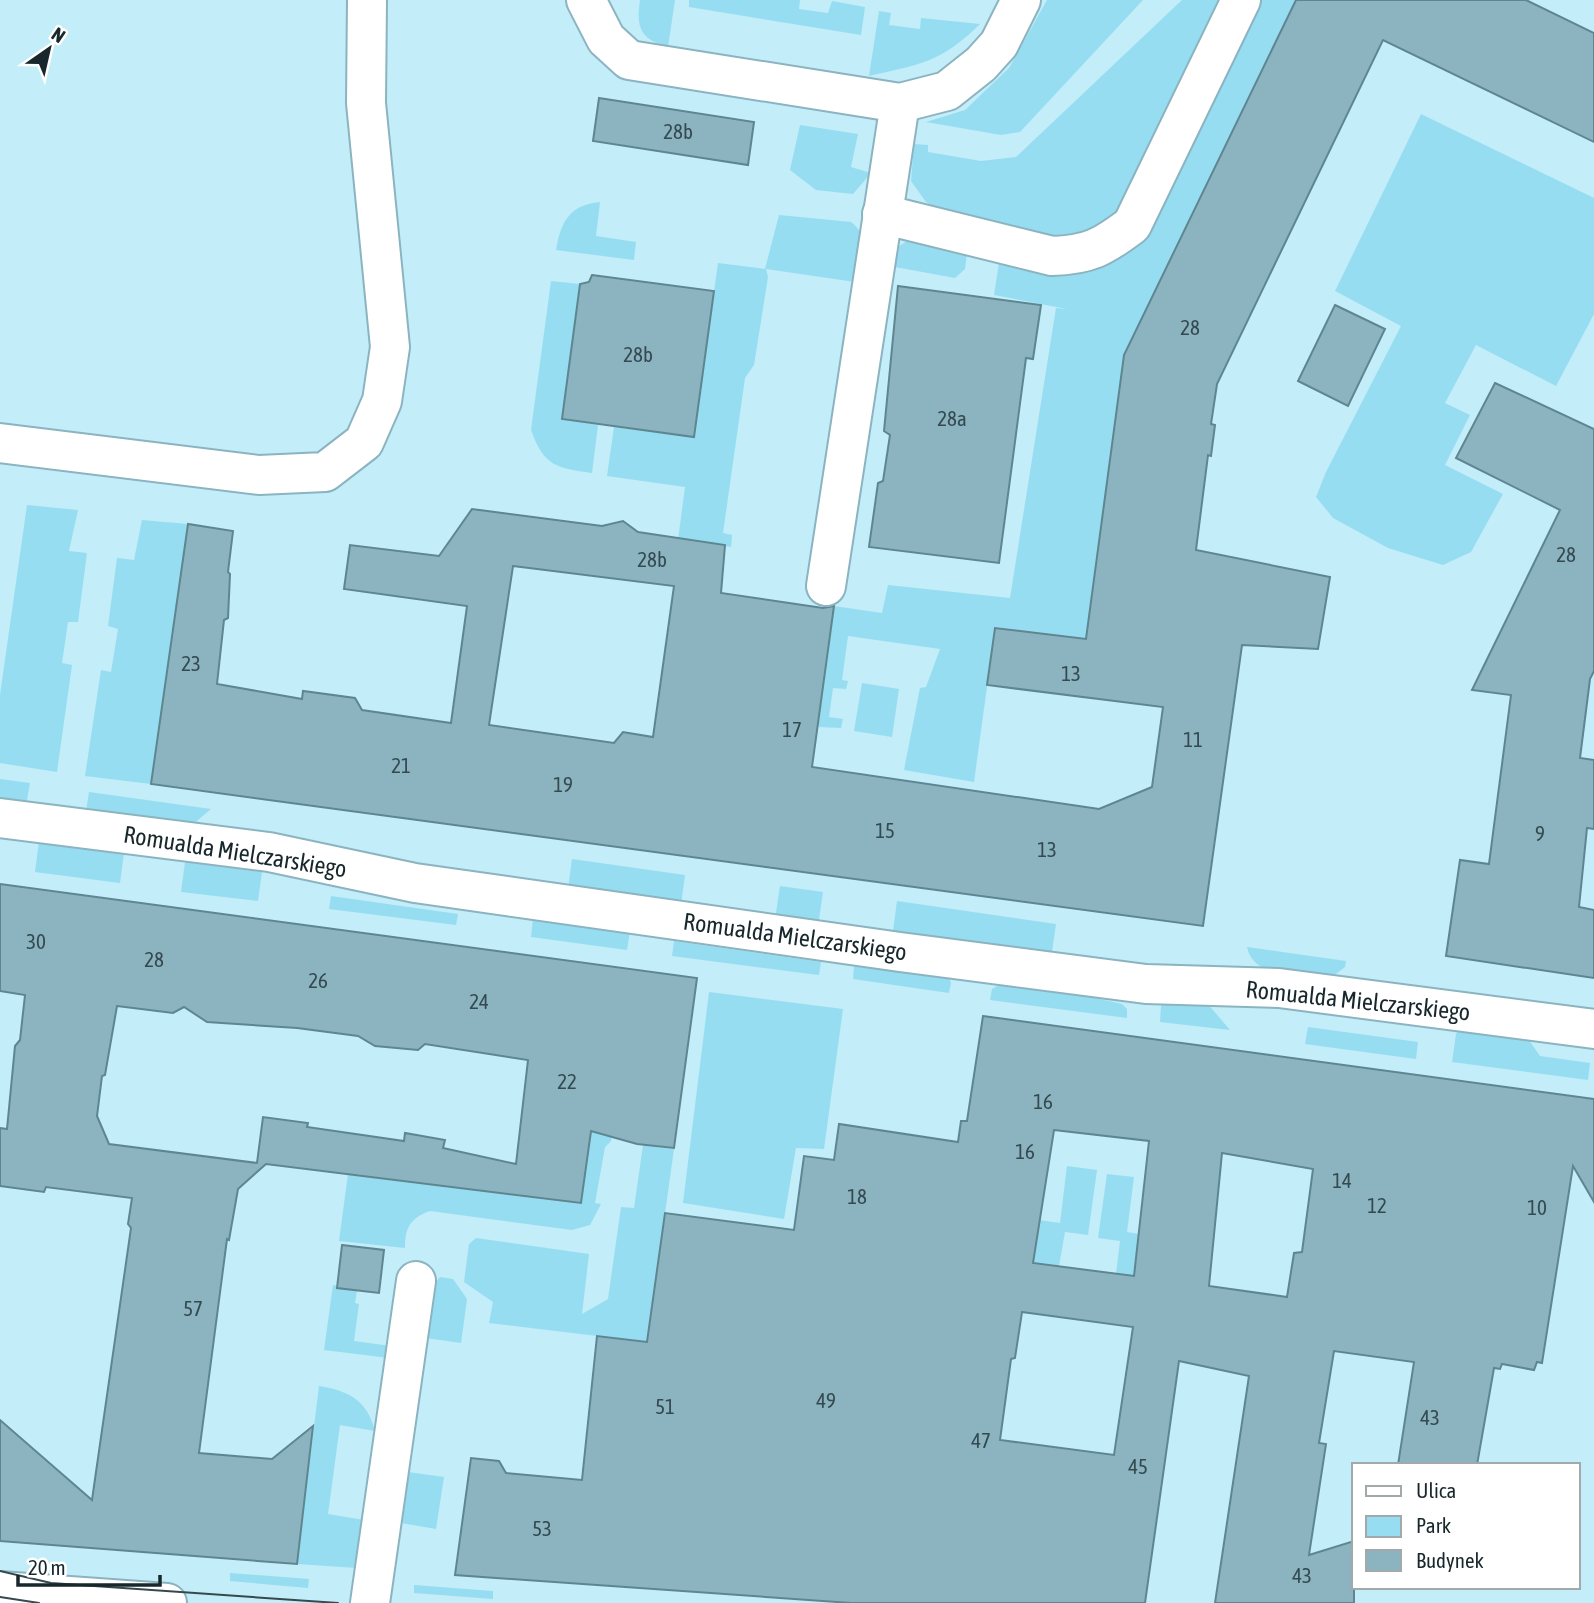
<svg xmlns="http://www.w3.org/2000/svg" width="1594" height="1603" font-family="'Asap Condensed',sans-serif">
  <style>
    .green { fill: #97ddf1 }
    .building { fill: #8cb4c0; stroke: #5e8691; stroke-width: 2; fill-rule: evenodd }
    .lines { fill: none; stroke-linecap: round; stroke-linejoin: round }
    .minor-casing { stroke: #8bb4c0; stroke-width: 42 }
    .minor { stroke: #fff; stroke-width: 38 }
    .tram { stroke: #35494f; stroke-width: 2 }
    .labels { text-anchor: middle; stroke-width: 7; stroke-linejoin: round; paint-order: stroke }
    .number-label { font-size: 21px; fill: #344a51 }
    .street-label { font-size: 24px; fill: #17272c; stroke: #fff }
  </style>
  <rect width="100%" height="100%" fill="#c2edf9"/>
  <!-- green -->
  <g class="green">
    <path d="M640,0H675L668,47C640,39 636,28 640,0Z"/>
    <polygon points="689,0 800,0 799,9 828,13 832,1 865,7 861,35 689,7"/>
    <polygon points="1047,0 1143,0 1020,132 1001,135 926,122 965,110 1009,68"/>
    <polygon points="1182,0 1228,0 1125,212 1090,235 1049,237 954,220 926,202 911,181 914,144 928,145 928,152 981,161 1016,157"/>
    <polygon points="1261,0 1296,0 1124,355 1086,639 995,628 974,782 904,770 920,688 926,687 940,649 848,636 842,680 848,681 846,689 833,688 829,717 843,719 841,728 818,727 834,606 882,613 888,585 1010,598 1056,308 1067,309 994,295 999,263 1055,272 1149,226"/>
    <path d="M879,11L891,13L889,25L920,29L921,18L980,24C940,63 921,64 869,76Z"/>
    <polygon points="1421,114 1594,198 1594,314 1556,386 1476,345 1445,403 1470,415 1445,465 1503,494 1471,552 1443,565 1388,548 1333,518 1316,497 1326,472 1401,326 1335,291"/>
    <polygon points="800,125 858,134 851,167 871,173 853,194 816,190 790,170"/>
    <path d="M600,202L596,236L636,242L634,260L556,250C561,222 569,205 600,202Z"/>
    <path d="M779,215L851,222C871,236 863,261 862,283L766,269L768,277L754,365L745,378L723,533L732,535L731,547L678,540L685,487L607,476L614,427L694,436L718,263L765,269Z"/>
    <polygon points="914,236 967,253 965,269 955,278 895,267 898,247"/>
    <path d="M551,281L580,284L563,419L598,425L592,473C556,468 544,466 531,430Z"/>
    <polygon points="27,505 78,510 69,551 87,553 78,622 68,622 62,663 72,665 57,772 0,763 0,695"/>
    <polygon points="142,520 188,524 151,784 85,776 101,670 111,672 118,629 108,626 117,558 134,560"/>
    <polygon points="862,683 899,689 892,737 854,731"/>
    <polygon points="0,779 30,783 27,800 15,807 0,803"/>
    <polygon points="89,792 211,809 185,831 85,818"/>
    <polygon points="39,841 124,853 120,883 35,872"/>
    <polygon points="572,859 685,875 681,905 568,889"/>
    <polygon points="185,862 262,872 258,901 181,892"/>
    <polygon points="780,886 823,892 818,926 775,919"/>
    <polygon points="331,896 458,914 456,925 329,909"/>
    <polygon points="897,901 1056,924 1052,952 1048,956 897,937 893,931"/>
    <polygon points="533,918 630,931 627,950 531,937"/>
    <polygon points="674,941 821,962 819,975 672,956"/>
    <path d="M1247,947L1346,961L1345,967L1328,980C1303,977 1253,979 1247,947Z"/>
    <polygon points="885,963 946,971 951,983 949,993 853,979 854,966"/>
    <polygon points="1002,983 1055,989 1122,1004 1127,1009 1127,1018 990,1000 992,989"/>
    <polygon points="709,992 843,1009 824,1149 796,1148 784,1219 683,1203"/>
    <polygon points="1168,1001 1207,1003 1230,1030 1160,1022 1161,1006"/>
    <polygon points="1308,1027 1418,1042 1416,1059 1305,1044"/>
    <polygon points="1460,1028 1526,1036 1540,1056 1590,1063 1588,1080 1452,1062 1456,1034"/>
    <path d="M613,1128L611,1141L605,1147L595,1203L601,1204L590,1225L572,1230L430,1211C410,1218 405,1228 405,1248L339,1241L348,1174L581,1202L591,1129Z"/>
    <polygon points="643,1145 674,1149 647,1342 489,1323 493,1302 464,1282 469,1244 476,1238 589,1254 582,1314 608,1299 621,1207 634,1208"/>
    <polygon points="1067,1166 1097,1170 1088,1235 1065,1232 1059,1266 1033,1263 1039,1220 1060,1223"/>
    <polygon points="1107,1174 1134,1177 1127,1232 1139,1234 1134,1277 1116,1274 1120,1241 1098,1238"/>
    <polygon points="440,1277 453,1279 467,1299 461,1343 426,1338 434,1284"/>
    <polygon points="333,1285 357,1290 355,1303 359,1304 354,1341 391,1346 389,1358 324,1350"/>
    <path d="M319,1386C349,1391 367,1400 375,1431L340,1425L328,1514L364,1520L357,1568L297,1564Z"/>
    <polygon points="408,1472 444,1477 436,1529 401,1523"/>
    <polygon points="230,1573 309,1579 308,1588 230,1581"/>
    <polygon points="414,1585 493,1591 493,1599 414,1593"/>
  </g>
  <!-- building -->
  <g class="building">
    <path d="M1296,0H1526L1594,33V142L1383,40L1217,384L1211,424L1215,425L1211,456L1208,455L1196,550L1330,577L1318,649L1242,645L1203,926L151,784L188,524L233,531L228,572L230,574L228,618L224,620L217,684L302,699L303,691L355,698L362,710L451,723L467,606L344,589L350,545L439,556L472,509L602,526L623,521L638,532L725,545L721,593L823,608L834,606L812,767L1099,809L1152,787L1163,707L987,685L995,628L1086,639L1124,355ZM513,566L674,586L653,737L623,732L614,743L489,725Z"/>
    <polygon points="599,98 754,122 748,165 593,141"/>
    <polygon points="592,275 714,291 694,437 562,419 580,284 589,282"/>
    <polygon points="898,286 1041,305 1033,359 1026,358 999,563 869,547 878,483 883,481 890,435 884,431"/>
    <polygon points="1335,305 1385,329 1348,406 1298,381"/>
    <polygon points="1495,383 1594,429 1594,671 1590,679 1580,758 1594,760 1594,829 1587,828 1579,907 1594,910 1594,978 1446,956 1460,860 1489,864 1511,695 1472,690 1560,510 1456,458"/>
    <path d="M0,884L697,978L674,1148L637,1144L591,1131L581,1203L266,1164L238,1189L229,1240L227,1239L199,1453L272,1459L313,1426L297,1564L0,1541V1420L92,1500L131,1228L128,1224L132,1198L46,1187L44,1192L0,1186V1128L7,1129L15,1046L20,1040L25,995L0,991ZM117,1006L173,1013L184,1007L207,1022L297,1028L358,1036L375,1046L418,1050L425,1044L528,1060L516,1164L443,1148L445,1140L405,1133L404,1141L307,1127L308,1123L263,1117L257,1163L109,1144L97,1116L102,1076L105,1075Z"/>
    <path d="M983,1016L1594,1099V1202L1573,1166L1542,1363L1537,1362L1534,1370L1502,1364L1500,1369L1494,1368L1477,1465H1398L1414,1362L1334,1351L1319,1443L1326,1444L1309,1555L1354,1541V1603H1215L1249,1376L1179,1361L1145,1603H851L455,1575L471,1458L499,1461L506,1473L582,1480L597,1336L647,1342L665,1213L794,1230L804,1156L834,1160L839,1124L958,1142L961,1121H967ZM1054,1130L1149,1141L1134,1276L1033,1263ZM1222,1153L1313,1169L1302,1252L1294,1253L1287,1297L1209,1286ZM1022,1312L1133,1327L1114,1455L1000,1440L1011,1359L1015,1358Z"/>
    <polygon points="342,1245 384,1250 379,1293 337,1288"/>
  </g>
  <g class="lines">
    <defs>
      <g id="minor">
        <polyline points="586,0 606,39 629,60 900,103 947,91 981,64 999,44 1021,0"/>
        <path d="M882,214L1052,256C1089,255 1103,247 1132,225L1241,0"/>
        <polyline points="0,443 259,475 325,472 364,442 382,401 390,347 366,103 367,0"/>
        <polyline points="826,586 900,103"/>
        <polyline points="0,818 269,852 415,883 900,952 1146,984 1279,988 1594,1029"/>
        <polyline points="0,1591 167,1603"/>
        <polyline points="370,1603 416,1281"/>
      </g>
    </defs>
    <!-- minor casing -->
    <use href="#minor" class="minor-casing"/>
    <!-- minor -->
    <use href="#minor" class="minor"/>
    <!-- tram -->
    <g class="tram">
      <polyline points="0,1571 51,1583 338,1603"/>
      <polyline points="0,1597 39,1603"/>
    </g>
  </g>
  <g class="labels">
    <!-- number labels -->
    <g class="number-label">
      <text x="678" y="139">28b</text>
      <text x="1190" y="335">28</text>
      <text x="638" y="362">28b</text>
      <text x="952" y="426">28a</text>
      <text x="1566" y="562">28</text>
      <text x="652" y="567">28b</text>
      <text x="191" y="671">23</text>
      <text x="1071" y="681">13</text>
      <text x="792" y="737">17</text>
      <text x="1193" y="747">11</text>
      <text x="401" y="773">21</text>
      <text x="563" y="792">19</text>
      <text x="885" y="838">15</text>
      <text x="1540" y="841">9</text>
      <text x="1047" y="857">13</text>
      <text x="36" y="949">30</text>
      <text x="154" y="967">28</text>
      <text x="318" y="988">26</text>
      <text x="479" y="1009">24</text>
      <text x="567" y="1089">22</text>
      <text x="1043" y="1109">16</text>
      <text x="1025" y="1159">16</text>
      <text x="1342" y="1188">14</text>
      <text x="857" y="1204">18</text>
      <text x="1377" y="1213">12</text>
      <text x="1537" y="1215">10</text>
      <text x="193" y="1316">57</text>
      <text x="826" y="1408">49</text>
      <text x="665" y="1414">51</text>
      <text x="1430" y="1425">43</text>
      <text x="981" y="1448">47</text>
      <text x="1138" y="1474">45</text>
      <text x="542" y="1536">53</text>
      <text x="1302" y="1583">43</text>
    </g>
    <!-- street labels -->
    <g class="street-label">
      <text transform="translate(235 852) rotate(9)" y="8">Romualda Mielczarskiego</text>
      <text transform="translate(795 937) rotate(8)" y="8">Romualda Mielczarskiego</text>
      <text transform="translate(1358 1001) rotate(6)" y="8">Romualda Mielczarskiego</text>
    </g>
  </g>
  <!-- legend -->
  <rect x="1352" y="1463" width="228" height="126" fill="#ffffff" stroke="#a2a9ab" stroke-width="2"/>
  <rect x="1366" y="1486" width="35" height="10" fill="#ffffff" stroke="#a2a9ab" stroke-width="2"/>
  <text x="1416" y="1498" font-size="21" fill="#17272c">Ulica</text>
  <rect x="1366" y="1516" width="35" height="21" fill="#97ddf1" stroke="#a2a9ab" stroke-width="2"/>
  <text x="1416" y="1533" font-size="21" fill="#17272c">Park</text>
  <rect x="1366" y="1550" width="35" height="21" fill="#8cb4c0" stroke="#a2a9ab" stroke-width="2"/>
  <text x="1416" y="1568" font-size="21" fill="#17272c">Budynek</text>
  <!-- north arrow -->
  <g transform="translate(49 49) rotate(34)" stroke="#ffffff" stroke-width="5" paint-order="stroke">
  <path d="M0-5L12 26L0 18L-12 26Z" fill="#17272c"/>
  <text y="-10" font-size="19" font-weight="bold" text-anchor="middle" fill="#17272c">N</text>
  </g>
  <!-- scale -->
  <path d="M18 1575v10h142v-10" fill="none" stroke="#17272c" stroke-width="3.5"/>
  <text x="28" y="1575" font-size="21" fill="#17272c" stroke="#ffffff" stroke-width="5" paint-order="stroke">20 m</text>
</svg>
